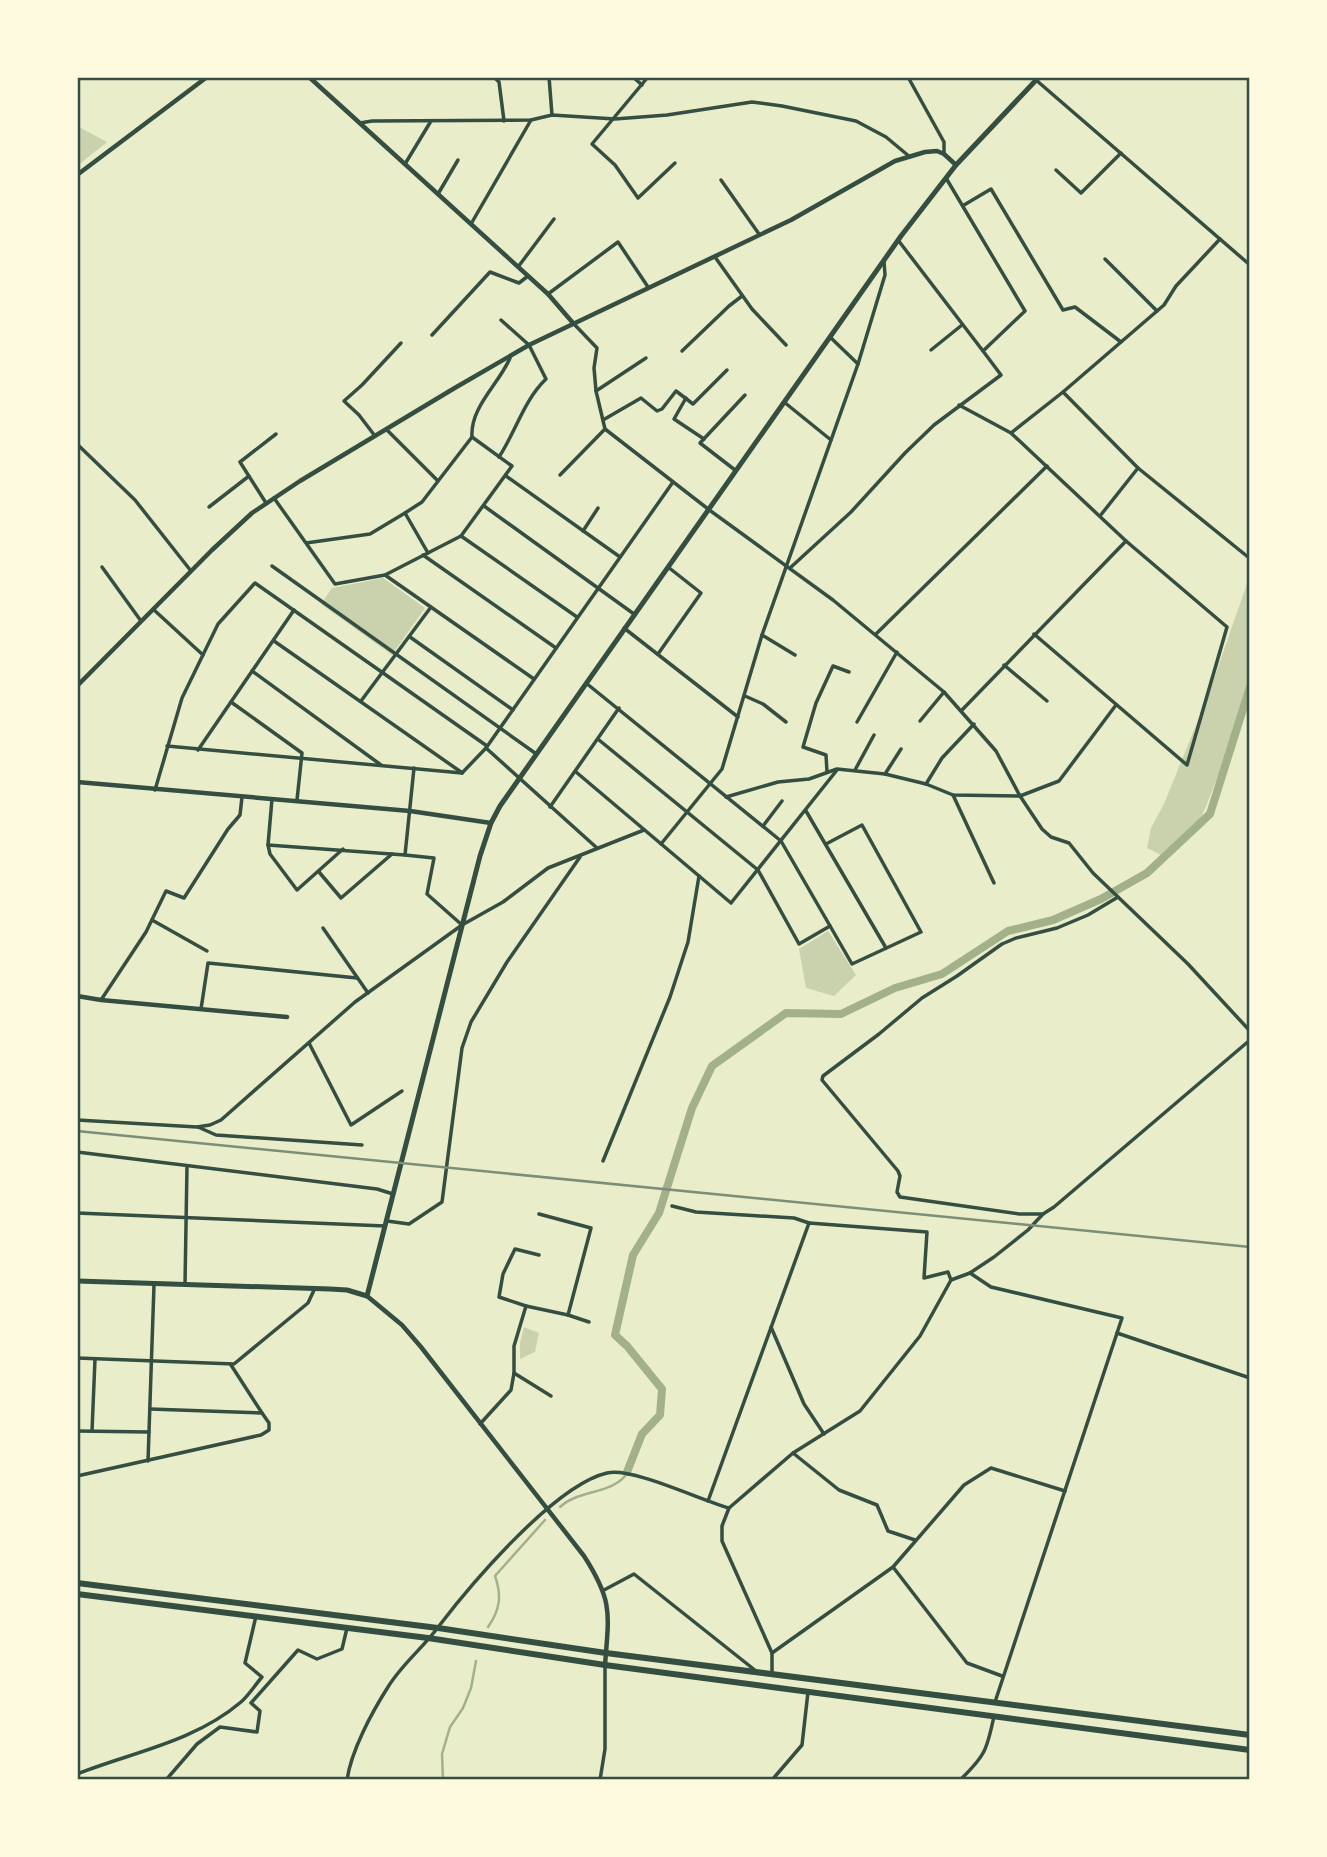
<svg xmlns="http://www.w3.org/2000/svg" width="1327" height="1857" font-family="Commissioner,sans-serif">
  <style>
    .green { fill: #cad2ad }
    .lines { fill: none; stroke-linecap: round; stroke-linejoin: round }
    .stream { stroke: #a3b18a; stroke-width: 2.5 }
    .canal { stroke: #a3b18a; stroke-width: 8 }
    .minor { stroke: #344e41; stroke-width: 3.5 }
    .tertiary { stroke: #344e41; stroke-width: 4.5 }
    .primary { stroke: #344e41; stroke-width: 5 }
    .trunk { stroke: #344e41; stroke-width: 6 }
    .rail { stroke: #7c8e77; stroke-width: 2.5 }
    .neatline { fill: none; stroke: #344e41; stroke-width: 2.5 }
  </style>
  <rect width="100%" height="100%" fill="#e9edc9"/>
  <!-- green -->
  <g class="green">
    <polygon points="77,126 107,142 77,166"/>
    <polygon points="1250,575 1250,676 1225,759 1199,823 1165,857 1147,848 1151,828 1164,804 1209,693"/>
    <polygon points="383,578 425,608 392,655 321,604 332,588"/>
    <polygon points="828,931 856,975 834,996 806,988 799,949"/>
    <polygon points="524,1327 539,1333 535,1352 520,1359 520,1343"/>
  </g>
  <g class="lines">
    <!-- stream -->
    <g class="stream">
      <path d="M560,1507C578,1490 610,1494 625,1476"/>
      <path d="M488,1627C500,1610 502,1596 495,1576L545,1520"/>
      <polyline points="443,1780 442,1754 450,1727 463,1708 471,1688 476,1661"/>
    </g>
    <!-- canal -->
    <polyline class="canal" points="627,1472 642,1434 660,1415 662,1389 627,1346 615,1335 633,1255 659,1213 692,1108 712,1066 786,1013 841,1014 895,988 942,974 1008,931 1053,920 1101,899 1147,873 1210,814 1250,687"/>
    <!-- minor -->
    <g class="minor">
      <polyline points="494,77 499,82 504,121"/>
      <polyline points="549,77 552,115"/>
      <polyline points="633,77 642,85"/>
      <polyline points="648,77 592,144 615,165 638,198 675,163"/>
      <polyline points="908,77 944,142 944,153"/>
      <polyline points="1036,80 1250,265"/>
      <polyline points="360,123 372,121 531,120 552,115 615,119 667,115 752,102 782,106 856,121 886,137 910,157"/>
      <polyline points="405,164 431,121"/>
      <polyline points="1056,170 1081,193 1121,153"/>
      <polyline points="721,180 759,234"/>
      <polyline points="438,194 458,160"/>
      <polyline points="964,205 991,189 1063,310 1075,307 1121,342"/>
      <polyline points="471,224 531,120"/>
      <polyline points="898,240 983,351"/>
      <polyline points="715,257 752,309 786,345"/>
      <polyline points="1105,259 1157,311"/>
      <polyline points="518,267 554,219"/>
      <polyline points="548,294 618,242 648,287"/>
      <polyline points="573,323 597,348 594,368 596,391 605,429 708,509 833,600 944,692 996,751 1020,796 1042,829 1051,837 1069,843 1093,873 1188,964 1250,1031"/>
      <polyline points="432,335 490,272 519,283 528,276"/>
      <polyline points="830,337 858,364"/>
      <polyline points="931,350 962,325"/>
      <polyline points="682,351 729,306 742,296"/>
      <polyline points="596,391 646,358"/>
      <polyline points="1063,392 1138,468 1248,557"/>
      <polyline points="686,398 674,419 704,439"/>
      <polyline points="784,402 831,440"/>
      <polyline points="959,405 1011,433 1126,541 962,710"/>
      <polyline points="603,420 641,398 657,411 662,409 676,391 693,404 727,370"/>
      <polyline points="387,430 437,480"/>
      <polyline points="1011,433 1063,392 1164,305 1176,286 1220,239"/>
      <polyline points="375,436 359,415 344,401 362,385 401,343"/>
      <path d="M472,437C470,407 499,384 510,358"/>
      <polyline points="77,444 135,500 191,571"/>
      <path d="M499,457C516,431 524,400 546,379L529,345L501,320"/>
      <polyline points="735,470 700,443 745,395"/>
      <polyline points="560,475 605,429"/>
      <polyline points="506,476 620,557"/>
      <polyline points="274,498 335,584 385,575 461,536 512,466 472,437 422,502 405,513 370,534 306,543"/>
      <polyline points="266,503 240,462 276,434"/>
      <polyline points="484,506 634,614"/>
      <polyline points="209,507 249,476"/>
      <polyline points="405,513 428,553"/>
      <polyline points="1100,516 1138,468"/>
      <polyline points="583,531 598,508"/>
      <polyline points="461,536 577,617"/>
      <polyline points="423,555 556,648"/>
      <polyline points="272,566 535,753"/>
      <polyline points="102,567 141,621"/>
      <polyline points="790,568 851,512 905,453 934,425 1001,375 983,351 1025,311 946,178"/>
      <polyline points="385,575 534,679"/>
      <polyline points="153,609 203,655"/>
      <polyline points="624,628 738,717"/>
      <polyline points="876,634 1047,466"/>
      <polyline points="1034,634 1187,765 1227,627 1126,541"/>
      <polyline points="762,635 795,655"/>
      <polyline points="410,637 513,710"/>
      <polyline points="274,641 461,772"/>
      <polyline points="658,654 701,593 668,567"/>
      <polyline points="1004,665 1047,701"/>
      <polyline points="252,671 381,765"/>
      <polyline points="586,683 781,841 852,964 921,932 862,825 826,844"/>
      <polyline points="745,696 763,704 786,722"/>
      <polyline points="361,701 431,607"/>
      <polyline points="231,702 302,753 297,800"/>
      <polyline points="920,721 944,692"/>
      <polyline points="857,722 897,652"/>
      <polyline points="599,740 758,870 799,944 830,926"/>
      <polyline points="167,746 462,773"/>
      <polyline points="486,748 597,848"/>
      <polyline points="198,750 294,610"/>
      <polyline points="855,770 874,735"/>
      <polyline points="576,772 731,903 837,770"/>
      <polyline points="827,772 826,755 803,747 816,703 833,666 849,672"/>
      <polyline points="462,773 486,748 673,482"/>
      <polyline points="885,774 901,749"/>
      <polyline points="926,784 942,758 974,724"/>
      <polyline points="155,790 182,698 218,624 255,583 487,746"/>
      <polyline points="953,795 994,883"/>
      <polyline points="726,797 778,782 809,779 837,769 885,774 926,784 953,795 1020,796 1059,781 1116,705"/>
      <polyline points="272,799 268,845 270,854 297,890 343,849"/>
      <polyline points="550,807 619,708"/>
      <polyline points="806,811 886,948"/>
      <polyline points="763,826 782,801"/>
      <polyline points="661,844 722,769 762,635 858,364 885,275 884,261"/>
      <polyline points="268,845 405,855 414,768"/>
      <polyline points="405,855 434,858 427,894 462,925"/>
      <polyline points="319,872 341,898 392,854"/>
      <polyline points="1118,897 1088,915 1057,928 1016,938 1002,944 957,976 922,998 879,1034 823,1076 822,1080 898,1171 900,1176 897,1192 900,1197 1019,1214 1043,1214 1054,1207 1250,1040"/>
      <polyline points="152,920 207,951"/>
      <polyline points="323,928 368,993"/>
      <polyline points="101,1000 146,932 166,891 184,898 228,829 240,815 242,797"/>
      <polyline points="201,1009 208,963 357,978"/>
      <polyline points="309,1043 351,1125 402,1091"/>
      <polyline points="77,1120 197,1127 210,1125 221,1120 355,1002 462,925 503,902 548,868 644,830"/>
      <polyline points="198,1127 216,1135 362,1145"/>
      <polyline points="77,1152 377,1189 393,1194"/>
      <polyline points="603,1161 670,997 688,942 699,876"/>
      <polyline points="672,1206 696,1212 794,1218 809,1223"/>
      <polyline points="77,1213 385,1226"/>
      <polyline points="387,1221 409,1224 442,1202 462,1048 471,1022 507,962 580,857"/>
      <polyline points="970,1273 991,1287 1122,1318 995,1702"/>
      <polyline points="185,1285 187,1166"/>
      <polyline points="526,1306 499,1297 503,1274 515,1249 539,1255"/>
      <polyline points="568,1315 589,1322"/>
      <polyline points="771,1327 804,1404 824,1434"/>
      <polyline points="1117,1333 1250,1378"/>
      <polyline points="77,1358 234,1364 308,1303 315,1288"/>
      <polyline points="514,1373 551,1396"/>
      <polyline points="150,1409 262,1413 231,1365"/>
      <polyline points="480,1424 511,1390 514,1373 514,1346 526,1306 568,1315 591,1228 539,1214"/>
      <polyline points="77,1431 149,1432"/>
      <polyline points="92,1431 95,1359"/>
      <polyline points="793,1453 839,1490 877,1505 888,1531 915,1540"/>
      <polyline points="148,1461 154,1285"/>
      <polyline points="77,1476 261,1435 269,1430 269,1423 262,1413"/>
      <polyline points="708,1501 809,1223 927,1232 924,1278 948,1272 951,1280"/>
      <polyline points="893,1567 967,1663 1002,1676"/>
      <polyline points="604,1590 634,1574 756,1671"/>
      <polyline points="772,1653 893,1567 964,1485 991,1468 1065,1491"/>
      <polyline points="772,1673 772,1653 722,1541 722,1526 729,1508 793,1453 860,1411 920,1336 951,1280 970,1273 994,1257 1028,1230 1043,1214"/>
      <path d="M77,1774C133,1752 194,1742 241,1702C249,1695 255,1685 262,1677L245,1663L256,1616"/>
      <polyline points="77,1777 79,1780"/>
      <polyline points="166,1780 197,1744 220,1727 257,1732 260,1711 251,1703 298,1650 317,1659 342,1649 347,1628"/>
      <path d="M347,1780C351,1751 372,1712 388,1687C402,1664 423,1648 439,1626C472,1583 555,1485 607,1473C632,1467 700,1500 729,1508"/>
      <polyline points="600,1780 605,1749 605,1665"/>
      <polyline points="772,1780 802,1745 808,1692"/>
      <path d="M960,1780C985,1756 987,1750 994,1716"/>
    </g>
    <!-- tertiary -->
    <g class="tertiary">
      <polyline points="309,77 548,294 573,323"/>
      <polyline points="77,175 207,77"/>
      <polyline points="77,686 212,550 252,513 300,481 453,389 529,345 791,220 895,161 925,152 937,151 944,154 956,165"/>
      <polyline points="77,782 410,811 491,823"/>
      <polyline points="77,996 101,1000 287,1017"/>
      <path d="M367,1296L402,1325L421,1347L584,1556C613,1601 609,1613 605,1665"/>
    </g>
    <!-- primary -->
    <polyline class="primary" points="77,1281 330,1289 347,1290 367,1296 480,856 491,823 500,806 901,236 956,165 1039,77"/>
    <!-- trunk -->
    <g class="trunk">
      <polyline points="77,1583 438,1628 606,1653 1250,1735"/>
      <polyline points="77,1594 428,1638 605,1665 1250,1750"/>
    </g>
    <!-- rail -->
    <polyline class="rail" points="77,1131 1250,1247"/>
  </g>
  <!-- border -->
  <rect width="1327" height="1857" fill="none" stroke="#fefae0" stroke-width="158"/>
  <rect x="79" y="79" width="1169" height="1699" class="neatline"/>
</svg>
